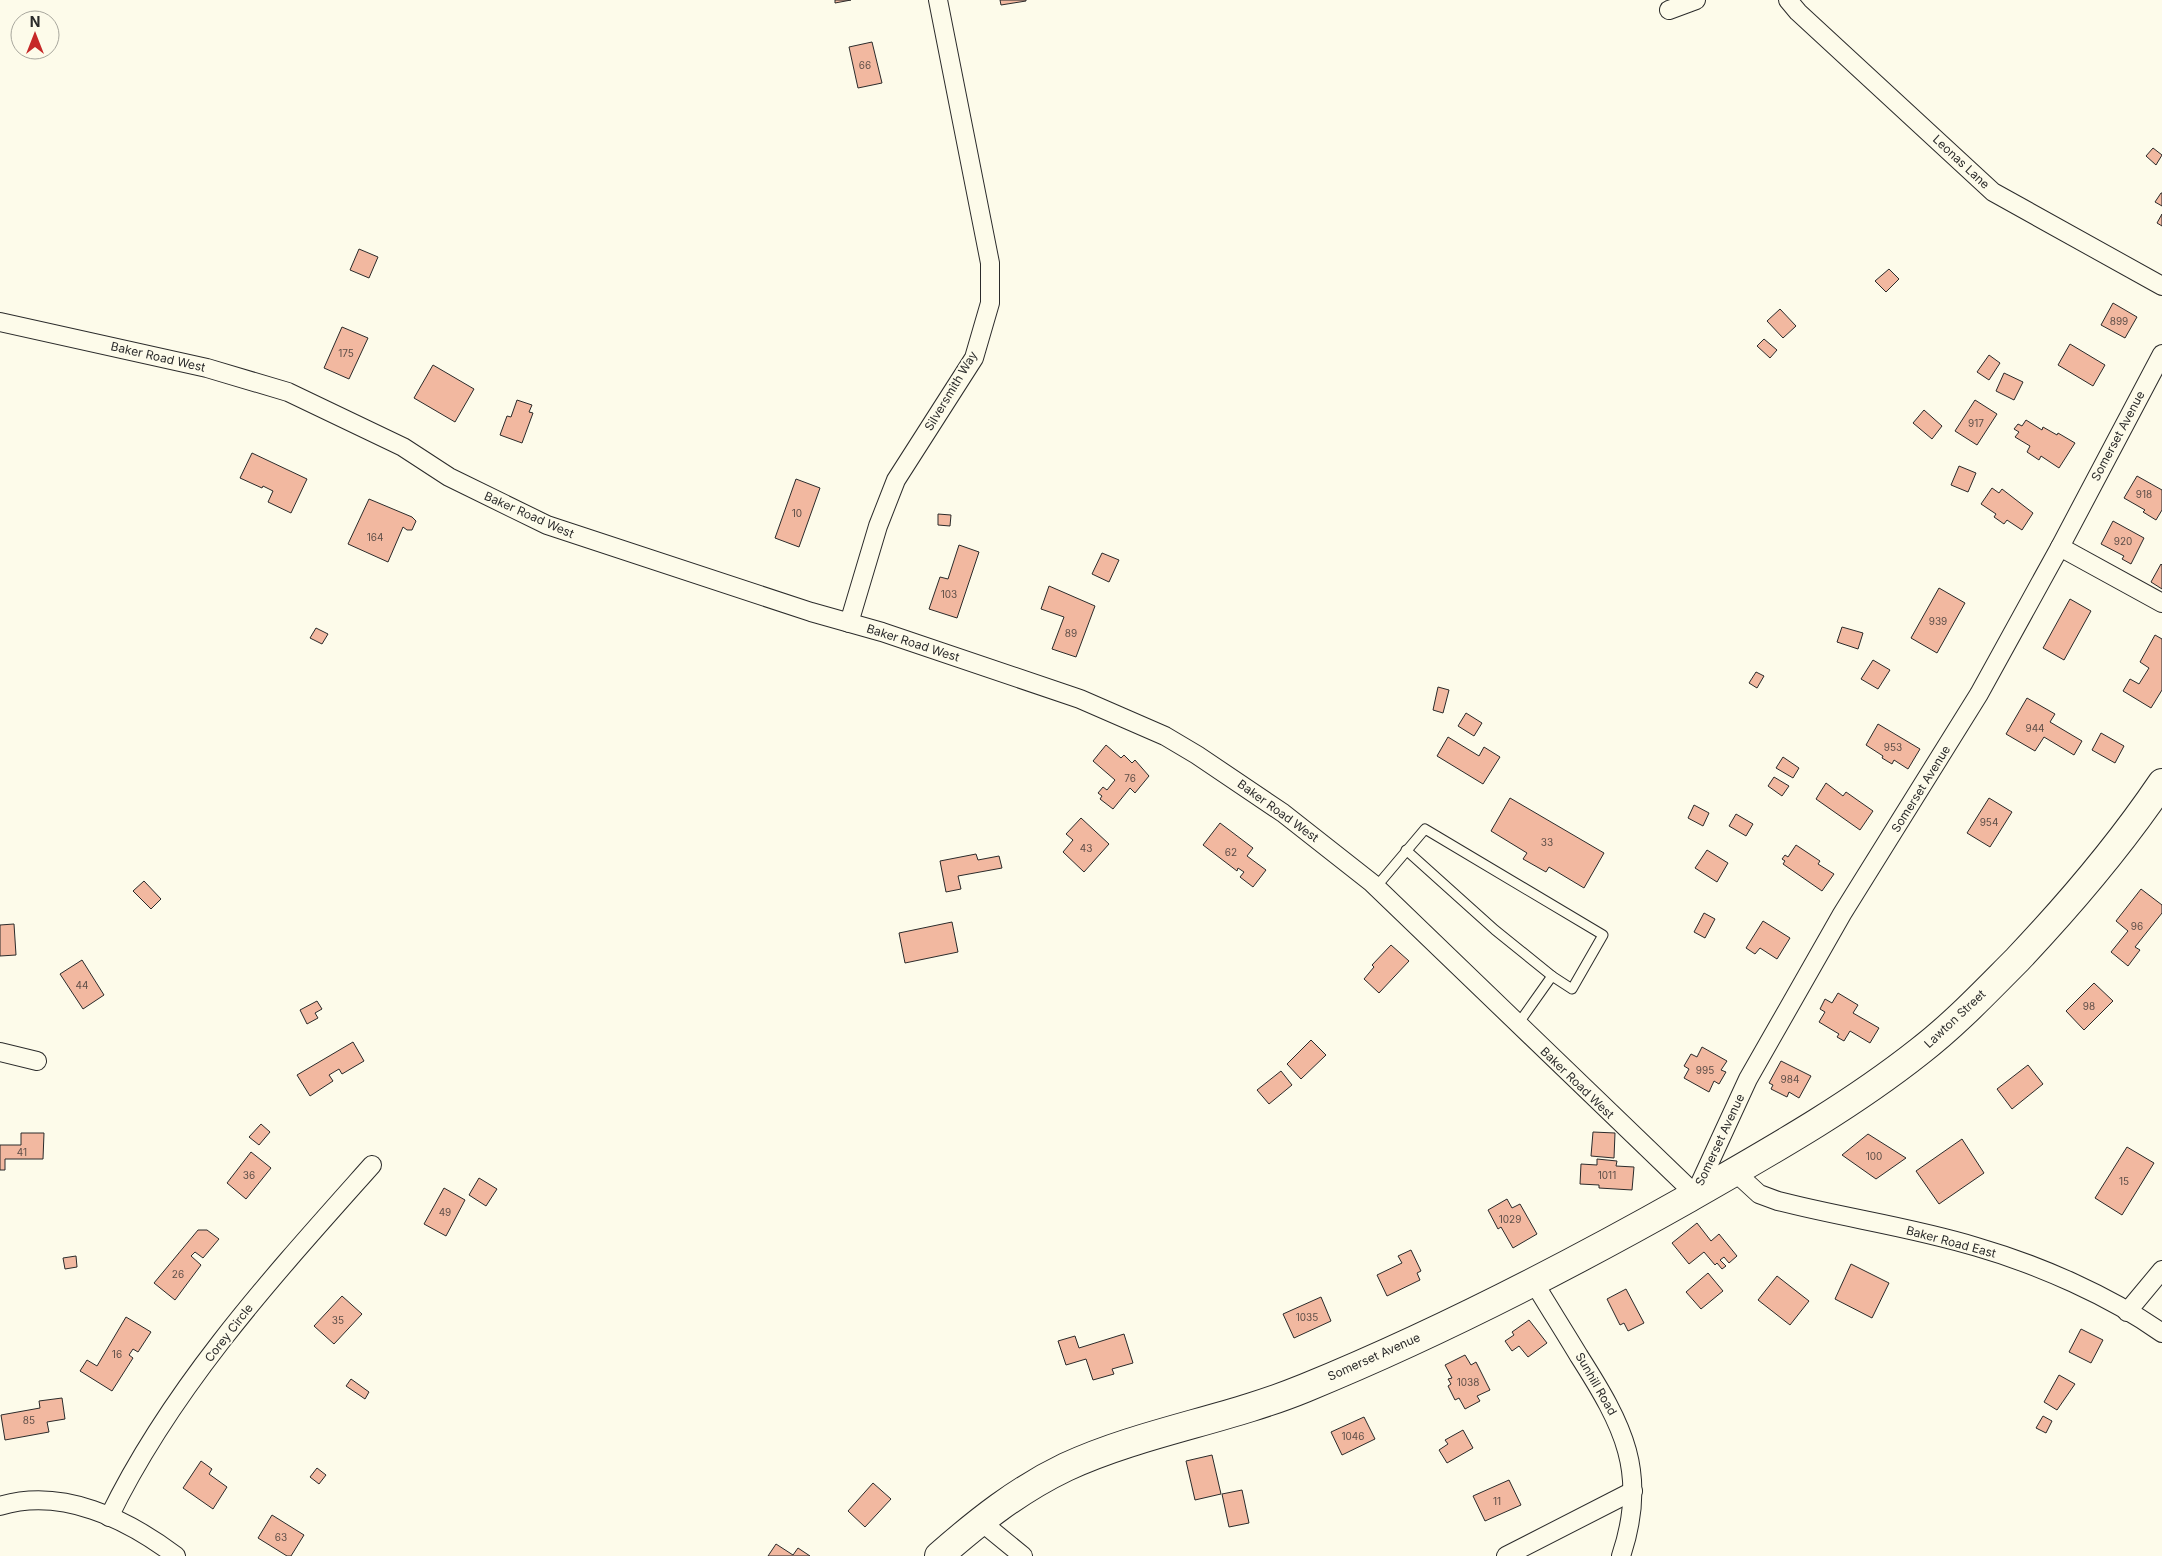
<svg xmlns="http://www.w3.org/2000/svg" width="2162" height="1556" font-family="Inter,sans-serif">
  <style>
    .building { fill: #f2b8a0; stroke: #2b2b2b }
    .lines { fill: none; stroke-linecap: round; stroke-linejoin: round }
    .lane-casing { stroke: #2b2b2b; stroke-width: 11 }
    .street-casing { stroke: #2b2b2b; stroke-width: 20 }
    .primary-casing { stroke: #2b2b2b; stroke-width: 30 }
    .lane { stroke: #fdfbea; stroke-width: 9 }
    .street { stroke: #fdfbea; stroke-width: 18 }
    .primary { stroke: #fdfbea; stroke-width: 28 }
    .labels { text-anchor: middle; stroke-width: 4; stroke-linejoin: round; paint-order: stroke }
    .number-label { font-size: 10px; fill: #5d4e48 }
    .street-label { font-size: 12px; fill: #2b2b2b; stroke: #fdfbea }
  </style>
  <rect width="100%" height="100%" fill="#fdfbea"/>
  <!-- building -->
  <g class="building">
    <polygon points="835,0 851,0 835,3"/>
    <polygon points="1000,0 1026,0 1026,1 1001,5"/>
    <polygon points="872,42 882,83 858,88 849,47"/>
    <polygon points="2153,148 2162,155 2156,165 2146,156"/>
    <polygon points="2161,193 2162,193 2162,206 2155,202"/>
    <polygon points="2162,214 2162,226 2157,223"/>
    <polygon points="359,249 378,257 369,278 350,270"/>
    <polygon points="1889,269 1899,279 1886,292 1875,281"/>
    <polygon points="2113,303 2137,317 2125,338 2101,325"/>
    <polygon points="1780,309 1796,326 1783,338 1767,321"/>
    <polygon points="342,327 368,338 349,379 324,368"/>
    <polygon points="1764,339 1777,350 1770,358 1757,346"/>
    <polygon points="2070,344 2105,365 2093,386 2058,365"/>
    <polygon points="1989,355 2000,363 1989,380 1977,372"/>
    <polygon points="433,365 474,389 455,422 414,398"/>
    <polygon points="2004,373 2023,382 2014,400 1996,391"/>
    <polygon points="517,400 532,405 529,412 533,413 522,443 500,435 507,416 511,417"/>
    <polygon points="1975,400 1997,414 1977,445 1955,431"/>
    <polygon points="1924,410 1942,426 1932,439 1913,423"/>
    <polygon points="2026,420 2042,430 2043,427 2057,435 2058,433 2075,443 2059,468 2041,456 2039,460 2027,452 2030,446 2015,437 2019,432 2014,429 2018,424 2022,426"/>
    <polygon points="252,453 307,479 291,513 268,502 273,491 263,486 262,488 240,478"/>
    <polygon points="1959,466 1976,473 1968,492 1951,485"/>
    <polygon points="2137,476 2162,490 2162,510 2156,520 2143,512 2145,510 2124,498"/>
    <polygon points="796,479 820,488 799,547 775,538"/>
    <polygon points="1992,488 1999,493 2002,489 2033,513 2022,530 2007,520 2004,524 1994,517 1996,514 1981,504"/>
    <polygon points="369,499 412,517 416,521 412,530 407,530 403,527 388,562 348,544"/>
    <polygon points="938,514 951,515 950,526 938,525"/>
    <polygon points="2113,521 2144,538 2131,564 2122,559 2124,556 2101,544"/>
    <polygon points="959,545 979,552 957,618 929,609 940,577 948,579"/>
    <polygon points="1102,553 1119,560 1109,582 1092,574"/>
    <polygon points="2161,564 2162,565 2162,589 2151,582"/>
    <polygon points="1049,586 1095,606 1076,657 1052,649 1064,617 1041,609"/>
    <polygon points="1939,588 1965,603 1937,653 1911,638"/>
    <polygon points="2070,599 2091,611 2064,660 2043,648"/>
    <polygon points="1842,627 1863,633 1858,649 1837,642"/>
    <polygon points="316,628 328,634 322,644 310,638"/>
    <polygon points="2155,635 2162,639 2162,690 2151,708 2123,691 2130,679 2139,684 2149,668 2140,662"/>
    <polygon points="1873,660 1890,670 1878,689 1861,679"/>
    <polygon points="1756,672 1764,676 1757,688 1749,683"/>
    <polygon points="1438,687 1449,690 1443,713 1433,710"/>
    <polygon points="2027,698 2055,714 2050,722 2082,741 2074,755 2044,737 2035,751 2006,734"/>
    <polygon points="1466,713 1482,723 1474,736 1458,726"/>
    <polygon points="1878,724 1920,749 1908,769 1894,760 1892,764 1882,758 1883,756 1866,745"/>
    <polygon points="2101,733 2124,746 2115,763 2092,750"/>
    <polygon points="1448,737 1479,756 1484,747 1500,757 1483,784 1437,756"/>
    <polygon points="1106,745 1121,758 1124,755 1132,763 1135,760 1149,776 1135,793 1130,788 1113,809 1100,799 1102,796 1098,793 1103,787 1107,790 1115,780 1093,761"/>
    <polygon points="1783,757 1799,768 1793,778 1776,768"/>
    <polygon points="1774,777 1789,786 1782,796 1768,786"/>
    <polygon points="1826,783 1843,796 1846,792 1873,811 1860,830 1816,799"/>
    <polygon points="1510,798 1604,853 1584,888 1549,867 1546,872 1523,859 1527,853 1491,831"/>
    <polygon points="1989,798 2012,812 1990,847 1967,833"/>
    <polygon points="1694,805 1709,813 1703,826 1688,818"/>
    <polygon points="1736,814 1753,824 1746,836 1729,826"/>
    <polygon points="1081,818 1109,844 1084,872 1063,852 1073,840 1066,834"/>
    <polygon points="1220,823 1253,848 1247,856 1266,870 1253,887 1240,877 1244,872 1238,868 1237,871 1203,845"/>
    <polygon points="1796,845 1820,861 1818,864 1834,874 1822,891 1783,864 1785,861 1782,859 1785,855 1788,857"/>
    <polygon points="1707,850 1728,863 1717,882 1695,868"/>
    <polygon points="976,854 978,860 999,856 1002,868 958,876 961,889 946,892 940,861"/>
    <polygon points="144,881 161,899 151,909 133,891"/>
    <polygon points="2141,889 2162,905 2162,913 2135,947 2140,950 2128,966 2111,952 2128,931 2116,921"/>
    <polygon points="1704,913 1715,919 1705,938 1694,932"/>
    <polygon points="1763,921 1790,938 1777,959 1760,948 1755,954 1746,948"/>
    <polygon points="952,922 958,952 905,963 899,933"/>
    <polygon points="14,924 16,955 0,956 0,925"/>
    <polygon points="1391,945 1409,961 1379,993 1364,979 1374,967 1372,965"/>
    <polygon points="82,960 104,995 83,1009 60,974"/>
    <polygon points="2094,983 2113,1001 2084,1030 2066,1011"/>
    <polygon points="1838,993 1858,1005 1853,1013 1879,1028 1870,1043 1850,1031 1844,1041 1837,1037 1839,1034 1819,1022 1825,1012 1820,1009 1825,999 1832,1003"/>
    <polygon points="317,1001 322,1009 315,1013 318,1018 307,1024 300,1010"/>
    <polygon points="1311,1040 1326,1055 1301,1079 1287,1064"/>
    <polygon points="353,1042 364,1061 342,1074 339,1069 329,1075 333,1081 310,1096 297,1075"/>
    <polygon points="1702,1047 1727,1061 1721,1070 1726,1072 1719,1084 1714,1081 1709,1092 1684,1078 1689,1069 1684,1066 1691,1054 1697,1057"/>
    <polygon points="1781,1061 1811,1076 1799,1098 1789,1092 1787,1097 1771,1089 1773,1085 1769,1083"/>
    <polygon points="2028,1065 2043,1084 2012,1109 1997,1089"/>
    <polygon points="1281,1071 1292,1085 1269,1104 1257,1090"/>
    <polygon points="261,1124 270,1132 259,1145 249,1137"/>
    <polygon points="1593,1132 1615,1133 1614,1158 1591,1156"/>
    <polygon points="21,1133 44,1133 43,1159 5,1159 5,1170 0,1170 0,1145 21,1145"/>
    <polygon points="1868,1134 1906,1158 1876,1179 1842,1155"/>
    <polygon points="1962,1139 1984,1173 1939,1204 1916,1171"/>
    <polygon points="2127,1147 2154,1163 2122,1215 2095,1198"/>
    <polygon points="251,1152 271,1168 246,1199 227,1183"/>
    <polygon points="1597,1159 1617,1161 1616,1166 1634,1167 1632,1190 1599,1188 1599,1185 1580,1184 1581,1164 1597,1165"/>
    <polygon points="479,1178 497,1189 486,1206 469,1195"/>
    <polygon points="444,1188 465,1200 446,1236 424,1224"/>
    <polygon points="1507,1199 1512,1208 1520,1204 1537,1234 1513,1248 1501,1227 1498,1229 1488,1210"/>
    <polygon points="1697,1223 1711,1241 1719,1234 1737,1256 1729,1263 1724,1257 1720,1260 1726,1266 1722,1269 1717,1263 1715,1265 1704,1252 1689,1264 1672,1243"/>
    <polygon points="198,1230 207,1230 219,1239 203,1258 195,1252 191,1256 201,1265 175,1300 154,1283"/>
    <polygon points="1411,1250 1421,1271 1417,1273 1420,1280 1387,1296 1377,1275 1402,1263 1398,1256"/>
    <polygon points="76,1256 77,1267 65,1269 63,1258"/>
    <polygon points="1851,1264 1889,1283 1872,1318 1835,1299"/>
    <polygon points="1708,1273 1723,1291 1701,1309 1686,1292"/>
    <polygon points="1777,1276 1809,1301 1790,1325 1758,1300"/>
    <polygon points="1626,1289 1644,1323 1628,1331 1624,1323 1620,1325 1607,1299"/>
    <polygon points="342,1296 362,1314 334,1344 314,1326"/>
    <polygon points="1321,1297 1331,1321 1294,1338 1283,1314"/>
    <polygon points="126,1317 151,1332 138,1352 133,1349 129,1355 133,1358 112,1391 80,1371 87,1360 97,1366"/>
    <polygon points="1529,1320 1547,1343 1528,1357 1519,1346 1512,1351 1505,1341 1514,1335 1512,1332"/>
    <polygon points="2081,1329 2103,1340 2091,1363 2069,1352"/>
    <polygon points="1124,1334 1133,1363 1112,1369 1114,1374 1093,1380 1086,1359 1066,1365 1058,1341 1075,1336 1079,1348"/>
    <polygon points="1465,1355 1471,1365 1476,1362 1490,1390 1477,1396 1480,1401 1465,1409 1459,1398 1455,1400 1448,1386 1451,1384 1448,1379 1452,1378 1445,1365"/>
    <polygon points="2059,1375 2075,1384 2057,1410 2044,1402"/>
    <polygon points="351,1379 369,1392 365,1399 346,1386"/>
    <polygon points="62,1398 65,1419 47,1422 49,1432 5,1440 1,1415 40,1408 39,1401"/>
    <polygon points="2043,1416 2052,1421 2046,1433 2036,1428"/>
    <polygon points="1364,1417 1375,1439 1342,1455 1331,1432"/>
    <polygon points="1463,1430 1473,1448 1447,1463 1439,1450 1448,1444 1445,1440"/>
    <polygon points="1212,1455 1221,1494 1195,1500 1186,1461"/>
    <polygon points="201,1461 212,1469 209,1474 227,1487 213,1509 183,1488"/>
    <polygon points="317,1468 326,1475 319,1484 310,1477"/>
    <polygon points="1509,1480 1521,1505 1485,1521 1473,1496"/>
    <polygon points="873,1483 891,1499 865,1527 848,1511"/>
    <polygon points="1242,1490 1249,1523 1229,1527 1222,1494"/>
    <polygon points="272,1515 304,1535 291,1556 287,1556 258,1538"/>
    <polygon points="776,1544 793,1555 798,1548 810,1556 768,1556"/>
  </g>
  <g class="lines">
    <defs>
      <g id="lane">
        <polyline points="1406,850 1495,930 1552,976"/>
        <polyline points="1376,887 1425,829 1603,935 1572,989 1552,976 1518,1024"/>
      </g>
      <g id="street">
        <polyline points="1788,0 1798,12 1993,192 2162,286"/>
        <polyline points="1669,10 1696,0"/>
        <polyline points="0,322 207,368 288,392 403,447 449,477 547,525 811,612 882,632 1080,699 1165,736 1197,755 1283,813 1372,883 1695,1194 1748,1079 1842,914 1979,694 2060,547 2162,354"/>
        <polyline points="2060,547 2162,603"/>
        <polyline points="849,623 878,526 896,480 974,358 990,303 990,263 938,0"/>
        <polyline points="0,1052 37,1061"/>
        <path d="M1735,1172L1759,1194L1778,1201C1844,1218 1912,1227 1977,1247C2039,1265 2110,1296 2162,1333"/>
        <path d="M1533,1281C1548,1306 1564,1331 1579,1356C1623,1425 1649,1473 1621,1556"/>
        <polyline points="2127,1312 2162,1270"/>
        <path d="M0,1506C62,1487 127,1519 176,1556"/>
        <path d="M109,1517C173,1385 275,1274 372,1165"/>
        <polyline points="979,1520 1023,1556"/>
        <polyline points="1506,1556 1633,1491"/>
      </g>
      <path id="primary" d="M939,1556C979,1521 1018,1490 1066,1467C1142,1432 1227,1420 1305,1388C1437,1334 1565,1268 1689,1198C1769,1152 1848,1108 1920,1051C1955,1024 1986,991 2017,960C2071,903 2118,848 2162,783"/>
    </defs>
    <!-- lane casing -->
    <use href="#lane" class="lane-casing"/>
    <!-- street casing -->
    <use href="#street" class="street-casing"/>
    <!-- primary casing -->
    <use href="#primary" class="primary-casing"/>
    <!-- lane -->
    <use href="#lane" class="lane"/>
    <!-- street -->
    <use href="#street" class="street"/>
    <!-- primary -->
    <use href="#primary" class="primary"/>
  </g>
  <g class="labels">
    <!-- number labels -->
    <g class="number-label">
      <text x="865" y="69">66</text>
      <text x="2119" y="325">899</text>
      <text x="346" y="357">175</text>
      <text x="1976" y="427">917</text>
      <text x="2144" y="498">918</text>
      <text x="797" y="517">10</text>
      <text x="375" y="541">164</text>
      <text x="2123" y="545">920</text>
      <text x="949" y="598">103</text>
      <text x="1938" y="625">939</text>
      <text x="1071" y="637">89</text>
      <text x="2035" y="732">944</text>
      <text x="1893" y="751">953</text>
      <text x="1130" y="782">76</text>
      <text x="1989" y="826">954</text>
      <text x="1547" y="846">33</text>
      <text x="1086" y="852">43</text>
      <text x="1231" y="856">62</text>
      <text x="2137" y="930">96</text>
      <text x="82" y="989">44</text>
      <text x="2089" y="1010">98</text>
      <text x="1705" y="1074">995</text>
      <text x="1790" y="1083">984</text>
      <text x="22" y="1156">41</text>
      <text x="1874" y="1160">100</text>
      <text x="249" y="1179">36</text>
      <text x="1607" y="1179">1011</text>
      <text x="2124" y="1185">15</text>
      <text x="445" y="1216">49</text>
      <text x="1510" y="1223">1029</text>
      <text x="178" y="1278">26</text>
      <text x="1307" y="1321">1035</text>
      <text x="338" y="1324">35</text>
      <text x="117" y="1358">16</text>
      <text x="1468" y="1386">1038</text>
      <text x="29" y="1424">85</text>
      <text x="1353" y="1440">1046</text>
      <text x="1497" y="1505">11</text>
      <text x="281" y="1541">63</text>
    </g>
    <!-- street labels -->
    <g class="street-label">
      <text transform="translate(1961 162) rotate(43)" y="4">Leonas Lane</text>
      <text transform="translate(158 357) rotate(13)" y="4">Baker Road West</text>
      <text transform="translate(951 391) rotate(-59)" y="4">Silversmith Way</text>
      <text transform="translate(2118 436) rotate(-62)" y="4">Somerset Avenue</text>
      <text transform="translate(529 515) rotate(24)" y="4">Baker Road West</text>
      <text transform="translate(913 643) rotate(18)" y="4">Baker Road West</text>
      <text transform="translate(1921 789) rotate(-58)" y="4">Somerset Avenue</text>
      <text transform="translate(1278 811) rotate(36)" y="4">Baker Road West</text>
      <text transform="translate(1955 1019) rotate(-43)" y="4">Lawton Street</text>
      <text transform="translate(1577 1083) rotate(44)" y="4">Baker Road West</text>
      <text transform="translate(1720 1140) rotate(-65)" y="4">Somerset Avenue</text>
      <text transform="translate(1951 1242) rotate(15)" y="4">Baker Road East</text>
      <text transform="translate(229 1333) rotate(-52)" y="4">Corey Circle</text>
      <text transform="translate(1374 1357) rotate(-24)" y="4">Somerset Avenue</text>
      <text transform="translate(1596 1384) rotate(60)" y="4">Sunhill Road</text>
    </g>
  </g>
  <!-- north arrow -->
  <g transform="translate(35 35)"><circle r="24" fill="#fdfbea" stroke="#a9a89e"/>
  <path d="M0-4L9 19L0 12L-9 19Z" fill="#c62828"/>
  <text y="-8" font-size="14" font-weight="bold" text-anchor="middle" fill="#2b2b2b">N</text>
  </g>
</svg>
